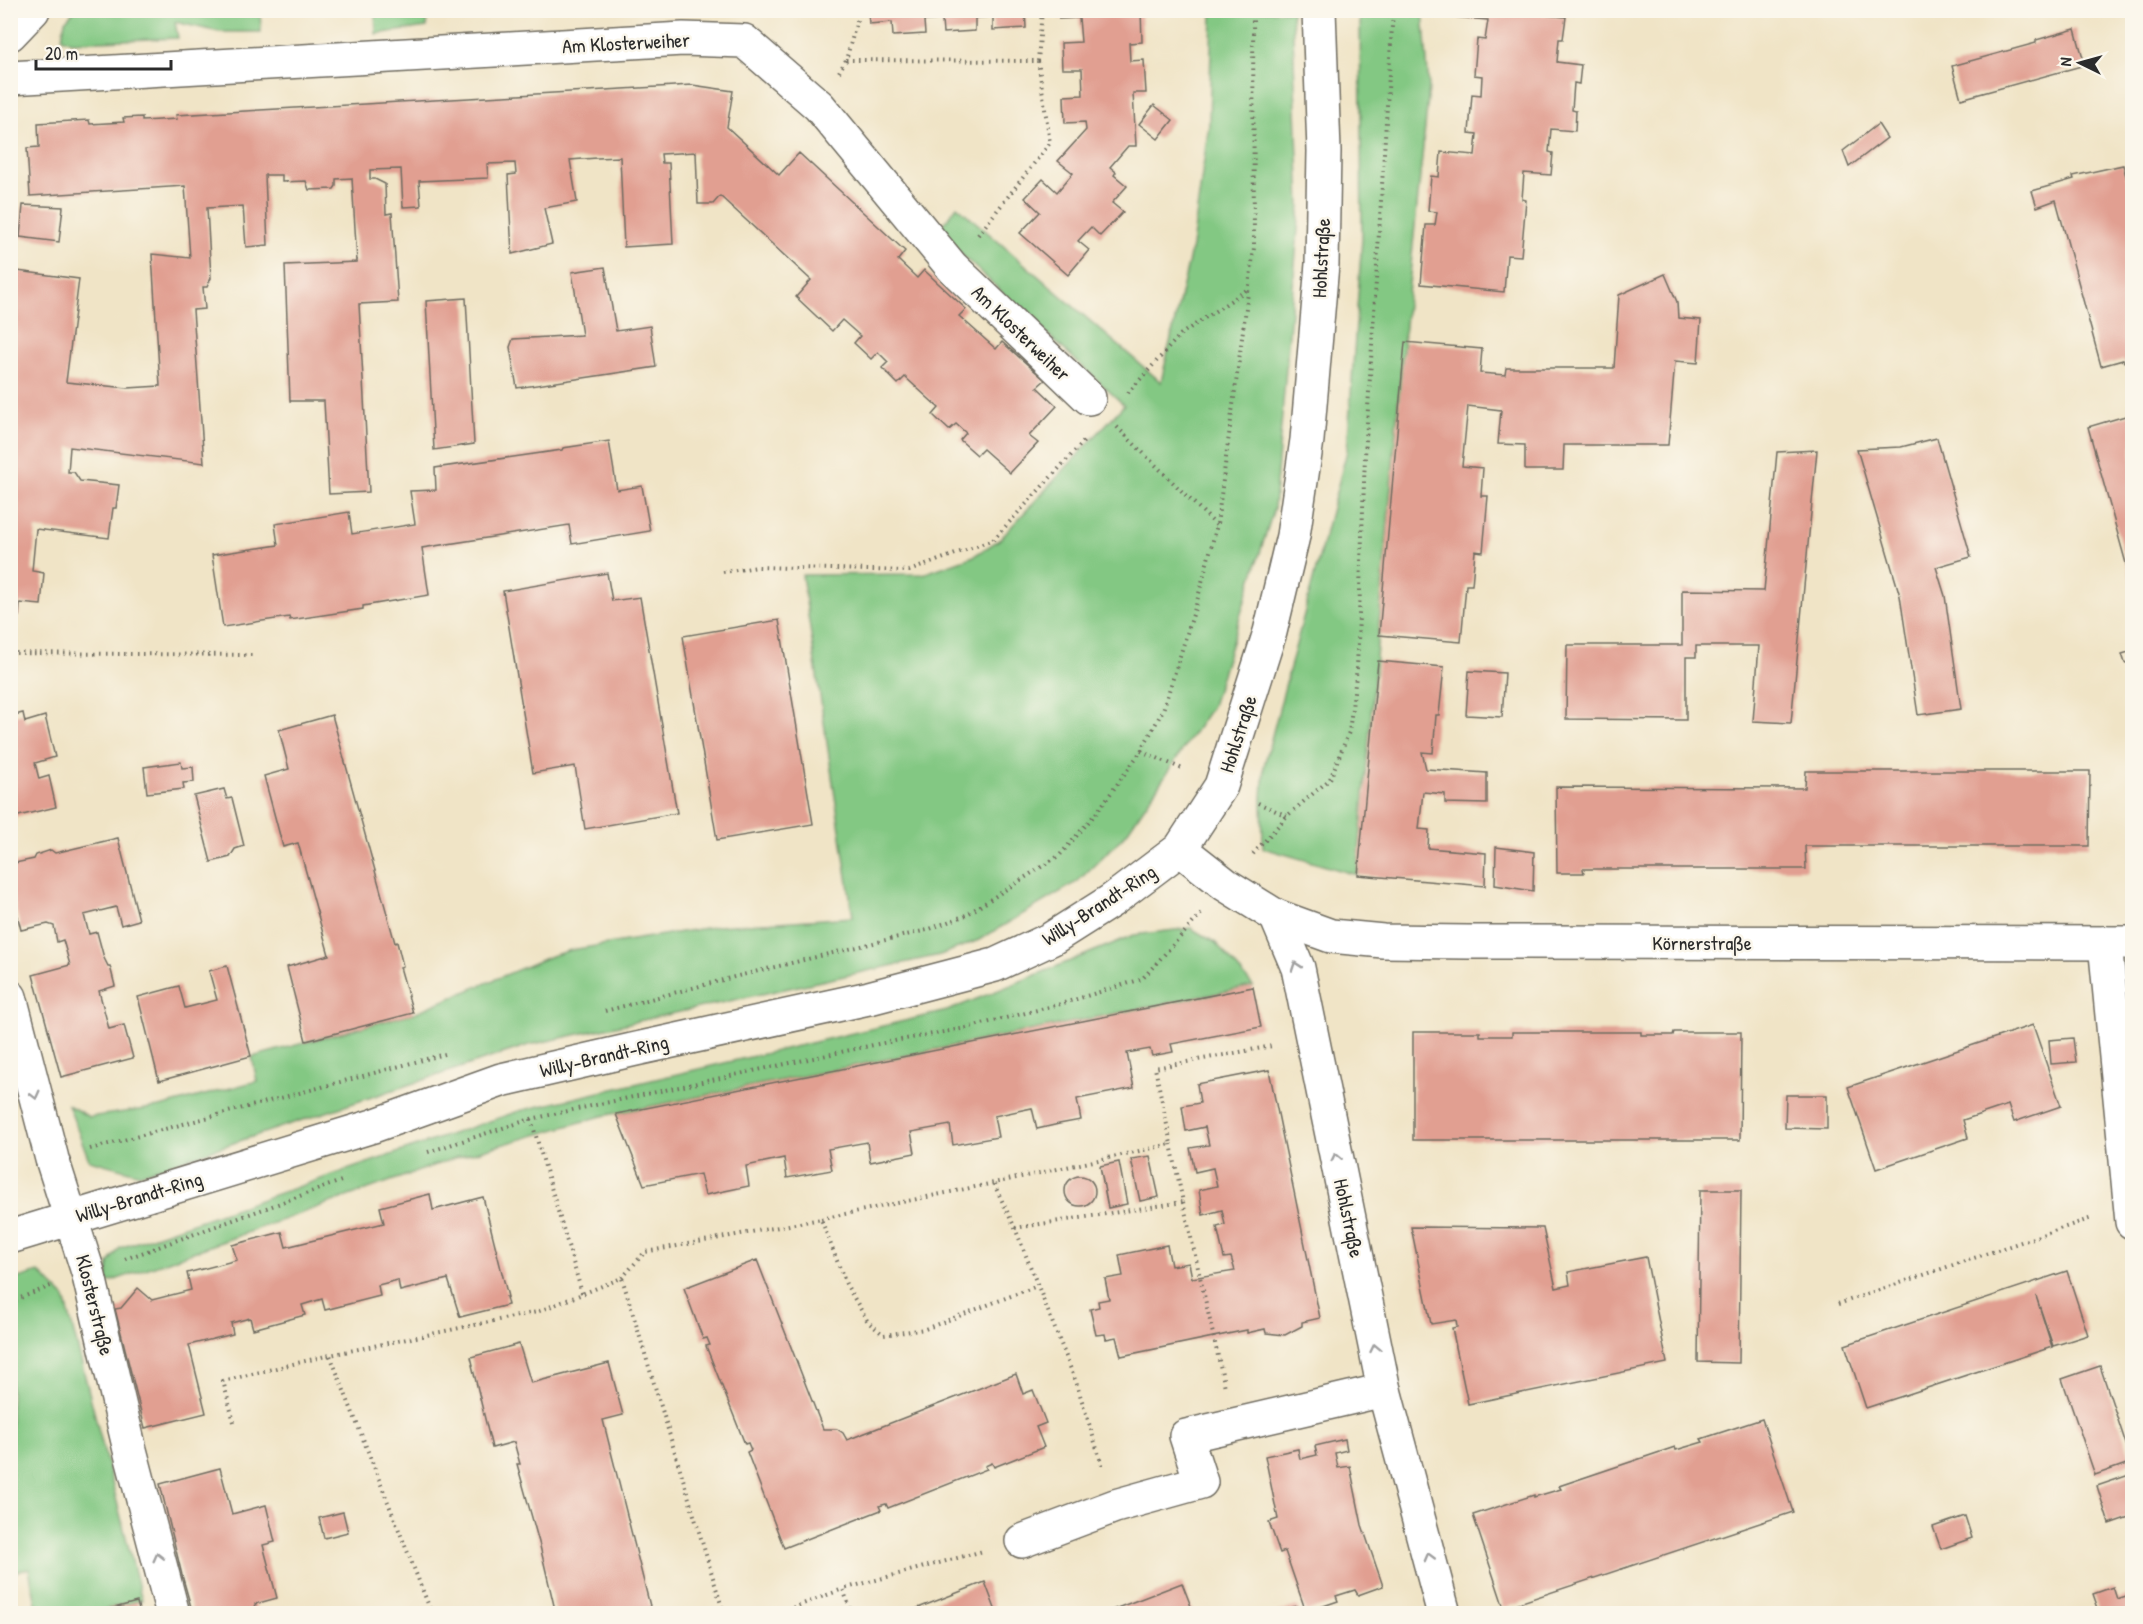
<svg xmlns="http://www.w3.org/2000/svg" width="2143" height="1624" font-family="'Patrick Hand',sans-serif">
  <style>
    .green { fill: #83c883; stroke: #577a57; stroke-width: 1.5 }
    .building { fill: #e19f91 }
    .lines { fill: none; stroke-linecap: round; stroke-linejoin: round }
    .minor-casing { stroke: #706c61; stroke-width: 36 }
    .secondary-casing { stroke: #706c61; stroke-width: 36 }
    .path { stroke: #706c61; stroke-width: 4; stroke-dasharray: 1.5 4.5; stroke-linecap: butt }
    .minor { stroke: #fff; stroke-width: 33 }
    .secondary { stroke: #fff; stroke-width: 33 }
    .oneway { stroke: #a0a0a0 }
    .labels { text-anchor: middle; stroke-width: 5; stroke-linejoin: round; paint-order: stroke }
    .street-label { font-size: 20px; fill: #2b2b2b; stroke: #fbf7ec }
  </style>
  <rect width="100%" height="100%" fill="#fbf7ec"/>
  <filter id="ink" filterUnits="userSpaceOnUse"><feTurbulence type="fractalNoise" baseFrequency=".0167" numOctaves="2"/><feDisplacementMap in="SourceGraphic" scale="12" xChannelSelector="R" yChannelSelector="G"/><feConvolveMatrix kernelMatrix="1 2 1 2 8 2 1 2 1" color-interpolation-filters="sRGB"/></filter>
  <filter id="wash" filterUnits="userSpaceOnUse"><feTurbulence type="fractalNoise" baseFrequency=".008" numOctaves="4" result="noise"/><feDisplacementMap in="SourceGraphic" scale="24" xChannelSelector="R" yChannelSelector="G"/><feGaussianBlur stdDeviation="1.35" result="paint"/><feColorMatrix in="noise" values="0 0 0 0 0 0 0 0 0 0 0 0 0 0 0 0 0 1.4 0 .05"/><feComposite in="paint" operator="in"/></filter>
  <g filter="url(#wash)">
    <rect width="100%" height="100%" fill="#f0e4c6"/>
    <!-- green -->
    <g class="green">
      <polygon points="74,11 260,11 261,32 219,32 175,22 178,38 71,42 62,38 65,21"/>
      <polygon points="375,11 426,11 427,27 376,34"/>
      <polygon points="1212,11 1292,11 1300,206 1274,508 1212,706 1126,834 1077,882 979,940 940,955 529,1045 140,1174 89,1160 68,1105 89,1117 160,1107 257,1081 252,1057 414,1013 551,956 571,950 718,926 853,917 802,575 923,574 974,556 999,540 1124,405 937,232 957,206 1161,382 1192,246 1209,124"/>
      <polygon points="1360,11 1423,11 1429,88 1406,314 1357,875 1263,848 1262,798 1264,766 1347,451 1362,238"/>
      <polygon points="1191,928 1216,943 1253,986 602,1116 455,1158 107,1283 109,1263 120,1248 519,1111 947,1011 1134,935"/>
      <polygon points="39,1272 65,1298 142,1600 91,1613 38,1613 29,1569 11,1572 11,1280"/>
    </g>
    <g id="blocks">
      <!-- building -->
      <g class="building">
        <polygon points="868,10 1025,10 1026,28 993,30 993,17 975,18 975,31 943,33 942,20 924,21 925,34 893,36 892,22 869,24"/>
        <polygon points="1059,10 1141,10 1142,42 1129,43 1130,61 1144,60 1146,93 1133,93 1136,146 1128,146 1110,167 1116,172 1114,175 1127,186 1112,203 1123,212 1100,236 1091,227 1078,241 1089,250 1068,275 1020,233 1040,212 1025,198 1043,179 1057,192 1073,173 1058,161 1086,130 1085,122 1065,123 1064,96 1083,95 1082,69 1062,69 1061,43 1081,42 1079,18 1059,19"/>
        <polygon points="1441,10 1533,10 1533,14 1566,17 1563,39 1559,39 1557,62 1581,65 1579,84 1574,83 1572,110 1576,111 1575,131 1551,129 1549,152 1553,153 1551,175 1524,173 1522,199 1526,200 1521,256 1507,255 1504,292 1421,284 1426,225 1435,225 1437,212 1428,211 1431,176 1439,177 1441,152 1475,155 1477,134 1469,133 1472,94 1481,95 1482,76 1474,75 1477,39 1485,40 1488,20 1441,16"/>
        <polygon points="2075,29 2085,65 1961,99 1952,66 2036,43 2036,40"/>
        <polygon points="692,85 733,91 727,127 779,175 799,153 905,251 898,260 917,278 924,270 966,309 959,316 996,349 1002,342 1045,380 1037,387 1057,406 1029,436 1038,443 1010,473 983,449 977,455 960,440 966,433 956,424 949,430 933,415 939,408 905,377 898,384 882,368 888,362 878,352 871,359 854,343 860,336 842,320 832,331 796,297 811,280 720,196 713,204 698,204 696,152 661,154 662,163 669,163 673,244 624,247 620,157 597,158 570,160 577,202 544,208 552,244 512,254 508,175 516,174 515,163 487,164 488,178 419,181 421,206 403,207 401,169 370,170 370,179 375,179 385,184 386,214 392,213 398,302 359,304 369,492 329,494 324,401 290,401 285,265 357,262 352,178 336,179 336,186 334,189 309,190 306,181 282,182 282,175 265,175 268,245 246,247 243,206 207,208 211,278 207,287 203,287 205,309 193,310 204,463 70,447 68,472 74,472 80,481 119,485 116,508 113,508 109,538 36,529 32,571 44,573 41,605 20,603 19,616 10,615 10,270 79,279 66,382 128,388 160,386 152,254 190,258 185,186 30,196 27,148 39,147 38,123 89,120 90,124 124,122 123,118 142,117 142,121 177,119 176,115"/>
        <polygon points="1154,105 1173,120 1158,139 1139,124"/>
        <polygon points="1878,124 1887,138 1849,167 1843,151"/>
        <polygon points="2123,165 2132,198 2132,360 2124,362 2123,360 2101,366 2056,200 2037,207 2032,191 2074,179 2073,176"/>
        <polygon points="23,205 63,207 59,242 20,237"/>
        <polygon points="605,267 616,331 650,326 656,367 517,388 510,347 513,339 582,335 572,272"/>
        <polygon points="1665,274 1677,302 1678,318 1701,320 1698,363 1675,361 1668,445 1564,445 1563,470 1525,470 1525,445 1498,444 1501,410 1468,406 1462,466 1483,468 1481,496 1488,496 1483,552 1475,551 1472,585 1466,585 1461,642 1379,635 1405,342 1482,349 1480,373 1505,375 1506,368 1614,368 1619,295"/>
        <polygon points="466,298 474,444 434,450 426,301"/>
        <polygon points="2132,414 2132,585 2088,427"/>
        <polygon points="1937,438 1971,557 1936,567 1945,596 1961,709 1918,715 1900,596 1857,449 1901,447"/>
        <polygon points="609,441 617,490 642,486 650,531 572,544 569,525 422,548 429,595 363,606 363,609 290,620 289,617 223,627 212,555 278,545 275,524 349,512 352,534 415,524 410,491 436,490 435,468 562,450 563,448"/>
        <polygon points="1817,450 1791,723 1753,721 1759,646 1696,646 1696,657 1686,657 1686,720 1566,719 1567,645 1682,645 1682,590 1764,591 1777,452"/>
        <polygon points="607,573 612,601 640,597 677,813 585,829 575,766 533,773 503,591"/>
        <polygon points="779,620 813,824 717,840 683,636"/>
        <polygon points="2132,651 2132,661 2125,663 2122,654"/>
        <polygon points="1378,661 1444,667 1439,715 1436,715 1433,753 1422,752 1426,769 1487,773 1487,804 1445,803 1445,794 1423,792 1419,829 1429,830 1428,848 1486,853 1485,886 1358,875"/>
        <polygon points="1469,671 1505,673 1502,717 1466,715"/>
        <polygon points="23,713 25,722 45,716 55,757 35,763 39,779 49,776 56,807 10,818 10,716"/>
        <polygon points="332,715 395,943 397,942 403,966 400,967 413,1013 306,1041 287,967 329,955 298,843 283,847 264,776 289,769 279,730"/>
        <polygon points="181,762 182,768 193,767 194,782 183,783 184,789 147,793 144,767"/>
        <polygon points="1806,771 2090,771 2089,846 1805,846 1806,869 1583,869 1584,873 1557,873 1556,787 1805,788"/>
        <polygon points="224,789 227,799 232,798 244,846 235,849 230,857 211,862 194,796"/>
        <polygon points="118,838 139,920 121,925 116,907 84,915 89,934 97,932 104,958 108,966 110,966 115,986 99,991 109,1029 124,1025 133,1058 61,1077 33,975 70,965 63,940 57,942 54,926 48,924 21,930 10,886 10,864 34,859 36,855 51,850 55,853"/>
        <polygon points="1496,847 1534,852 1533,891 1495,885"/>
        <polygon points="227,966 251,1056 159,1081 138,997 179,986 185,1008 217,1000 209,971"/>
        <polygon points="1253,987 1261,1027 1171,1044 1173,1052 1152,1056 1150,1049 1127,1053 1134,1088 1077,1099 1081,1120 1059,1124 1037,1129 1032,1108 994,1116 998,1137 953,1145 950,1125 911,1132 915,1153 870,1162 867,1142 828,1149 832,1170 787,1178 784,1158 746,1166 749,1186 705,1195 700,1174 644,1185 616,1114"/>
        <polygon points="2033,1025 2061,1106 2014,1122 2008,1105 1963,1120 1968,1138 1876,1169 1848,1087"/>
        <polygon points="1413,1032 1480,1032 1480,1036 1512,1036 1512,1032 1641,1032 1641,1035 1673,1035 1674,1032 1741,1032 1740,1140 1413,1140"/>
        <polygon points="2073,1038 2076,1062 2051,1064 2049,1040"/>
        <polygon points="1269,1070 1320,1318 1302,1322 1302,1326 1285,1335 1266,1333 1265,1329 1247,1333 1247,1330 1121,1356 1116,1337 1106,1339 1105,1334 1096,1335 1090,1309 1099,1307 1098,1301 1109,1299 1105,1279 1123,1276 1119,1255 1167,1245 1171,1266 1189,1263 1192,1278 1235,1271 1231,1257 1224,1258 1217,1227 1225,1225 1222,1210 1203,1215 1199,1190 1217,1186 1213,1168 1195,1172 1190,1148 1209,1145 1205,1127 1186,1131 1182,1106 1200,1103 1197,1084"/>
        <polygon points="1786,1095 1827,1095 1827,1129 1785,1128"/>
        <polygon points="1150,1156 1159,1197 1140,1201 1131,1159"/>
        <polygon points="1119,1162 1127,1204 1108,1208 1100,1166"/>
        <circle cx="1080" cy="1191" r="15"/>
        <polygon points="1700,1190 1741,1190 1739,1363 1698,1362"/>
        <polygon points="430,1194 433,1210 483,1197 508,1297 506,1297 508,1305 460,1317 448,1279 400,1291 398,1280 378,1285 380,1296 325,1310 322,1299 302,1305 305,1315 253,1329 250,1318 231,1323 233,1334 189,1345 206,1413 145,1428 115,1309 121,1308 138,1288 152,1300 191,1290 187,1273 237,1260 232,1245 282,1232 286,1247 384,1223 380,1207"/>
        <polygon points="1411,1227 1543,1228 1556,1288 1570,1285 1568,1272 1646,1257 1667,1363 1468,1404 1452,1328 1457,1327 1456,1320 1431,1324"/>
        <polygon points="757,1260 823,1429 837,1429 843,1433 847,1440 1016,1374 1023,1394 1033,1390 1046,1423 1036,1427 1044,1447 994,1467 992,1463 985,1466 987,1469 888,1508 886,1504 879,1506 881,1510 784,1548 747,1452 751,1450 748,1443 745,1444 706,1346 710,1345 707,1338 703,1339 684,1288"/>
        <polygon points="2067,1271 2088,1335 2053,1346 2036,1296 2052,1347 1866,1408 1845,1345"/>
        <polygon points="519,1344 531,1383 609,1363 623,1415 603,1420 652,1614 556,1614 540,1546 517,1464 520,1464 514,1442 492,1448 472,1365 473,1365 471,1357"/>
        <polygon points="2100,1366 2132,1462 2095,1475 2062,1379"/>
        <polygon points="1762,1419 1793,1512 1504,1608 1473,1515 1534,1495 1534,1497 1561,1489 1559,1486 1675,1447 1676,1450 1703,1442 1701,1439"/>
        <polygon points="1345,1439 1347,1450 1335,1453 1338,1468 1350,1466 1362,1525 1383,1586 1358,1595 1355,1590 1336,1596 1338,1601 1306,1612 1285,1551 1280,1553 1269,1522 1278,1519 1265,1456 1298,1449 1300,1459 1317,1455 1315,1446"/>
        <polygon points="220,1468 232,1514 266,1505 275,1542 263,1545 277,1598 255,1604 258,1614 193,1614 182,1575 160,1484"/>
        <polygon points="2132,1474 2132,1516 2109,1524 2097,1486"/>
        <polygon points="343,1512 348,1532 324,1538 319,1518"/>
        <polygon points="1965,1516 1972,1538 1941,1549 1933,1527"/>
        <polygon points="985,1582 997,1614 905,1614 905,1613"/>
        <polygon points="1182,1583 1194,1614 1104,1614 1104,1613"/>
        <polygon points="2113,1587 2117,1599 2132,1594 2132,1614 2100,1614 2093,1594"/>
        <polygon points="137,1602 140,1614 94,1614 94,1613"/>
        <polygon points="1297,1606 1300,1614 1275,1614 1275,1613"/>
      </g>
    </g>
  </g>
  <g filter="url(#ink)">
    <use href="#blocks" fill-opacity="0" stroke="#706c61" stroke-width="1.5"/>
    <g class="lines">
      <defs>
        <g id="minor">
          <polyline points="10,34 33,10"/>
          <polyline points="10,78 683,39 744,41 819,106 952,267 1089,398"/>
          <polyline points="1276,916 1298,968 1384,1390 1444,1614"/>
          <polyline points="2105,943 2132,1222"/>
          <polyline points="10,997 52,1159 88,1272 129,1446 173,1614"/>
          <polyline points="1022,1541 1115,1506 1201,1482 1186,1436 1384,1390"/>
        </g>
        <g id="secondary">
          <polyline points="1180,849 1226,885 1276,916 1331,936 1383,941 1468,942 2132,943"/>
          <polyline points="10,1237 373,1126 501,1080 636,1049 869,998 995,965 1051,939 1111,901 1180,849 1221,786 1270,632 1293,536 1307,440 1322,264 1324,151 1319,10"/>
        </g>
      </defs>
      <!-- minor casing -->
      <use href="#minor" class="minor-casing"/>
      <!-- secondary casing -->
      <use href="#secondary" class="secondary-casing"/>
      <!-- path -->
      <g class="path">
        <polyline points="846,60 1038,61 1042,10"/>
        <polyline points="839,72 846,60 860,10"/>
        <polyline points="978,235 1050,143 1038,61"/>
        <polyline points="1128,393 1181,334 1248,289"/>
        <polyline points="1117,427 1216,525"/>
        <polyline points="723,572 758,567 909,571 993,540 1086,439"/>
        <polyline points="10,653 253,655"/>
        <polyline points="1141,751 1185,770"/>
        <polyline points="1258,803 1287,816"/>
        <polyline points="1253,854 1287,816 1330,779 1349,732 1357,668 1365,456 1393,10"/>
        <polyline points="605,1011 738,976 927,930 966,915 1060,855 1098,811 1141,751 1163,710 1196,605 1217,525 1254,248 1253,10"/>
        <polyline points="531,1119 582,1293"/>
        <polyline points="90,1149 445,1054"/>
        <polyline points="428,1152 531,1119 878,1044 966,1028 1057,1005 1142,979 1201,914"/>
        <polyline points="994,1184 1015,1228 1076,1382 1103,1468"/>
        <polyline points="1183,1202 1225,1387"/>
        <polyline points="821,1219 994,1183 1171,1144 1155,1068 1272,1046"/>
        <polyline points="1015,1228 1183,1202 1171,1144"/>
        <polyline points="125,1259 344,1180"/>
        <polyline points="622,1278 645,1252 821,1219 846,1284 868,1322 884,1335 925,1329 1037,1286"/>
        <polyline points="10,1302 51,1286"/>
        <polyline points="1838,1304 2092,1218"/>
        <polyline points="234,1422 223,1381 330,1355"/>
        <polyline points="432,1614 330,1355 537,1312 622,1278 724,1614"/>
        <polyline points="776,1614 843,1589"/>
        <polyline points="852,1614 843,1589 983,1551"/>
      </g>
      <!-- minor -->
      <use href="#minor" class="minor"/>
      <!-- secondary -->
      <use href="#secondary" class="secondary"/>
    </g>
    <!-- one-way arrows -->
    <defs><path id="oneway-chevron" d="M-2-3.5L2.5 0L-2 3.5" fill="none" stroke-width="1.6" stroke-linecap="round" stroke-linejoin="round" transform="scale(1.5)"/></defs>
    <g class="oneway">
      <use href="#oneway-chevron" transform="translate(1296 966) rotate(-109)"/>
      <use href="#oneway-chevron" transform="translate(35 1095) rotate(76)"/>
      <use href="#oneway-chevron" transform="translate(1336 1157) rotate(-102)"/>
      <use href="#oneway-chevron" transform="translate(1375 1348) rotate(-102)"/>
      <use href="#oneway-chevron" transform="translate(158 1557) rotate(-104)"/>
      <use href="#oneway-chevron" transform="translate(1429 1557) rotate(-105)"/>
    </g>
  </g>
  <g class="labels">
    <!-- street labels -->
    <g class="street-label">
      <text transform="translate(626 43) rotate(-3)" y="7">Am Klosterweiher</text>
      <text transform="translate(1321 258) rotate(-87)" y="7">Hohlstraße</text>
      <text transform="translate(1021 333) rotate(44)" y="7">Am Klosterweiher</text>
      <text transform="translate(1238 734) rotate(-72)" y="7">Hohlstraße</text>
      <text transform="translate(1099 905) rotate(-33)" y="7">Willy-Brandt-Ring</text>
      <text x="1702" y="950">Körnerstraße</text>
      <text transform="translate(604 1056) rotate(-13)" y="7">Willy-Brandt-Ring</text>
      <text transform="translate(139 1197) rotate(-17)" y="7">Willy-Brandt-Ring</text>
      <text transform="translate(1349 1218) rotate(78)" y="7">Hohlstraße</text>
      <text transform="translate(95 1305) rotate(76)" y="7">Klosterstraße</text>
    </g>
  </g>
  <!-- margin -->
  <rect width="2143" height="1624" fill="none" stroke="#fbf7ec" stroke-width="36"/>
  <!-- north arrow -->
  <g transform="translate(2080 63) rotate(275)" stroke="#fbf7ec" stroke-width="4.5" paint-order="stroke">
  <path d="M0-4.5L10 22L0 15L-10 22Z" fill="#2b2b2b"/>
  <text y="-9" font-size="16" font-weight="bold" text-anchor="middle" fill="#2b2b2b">N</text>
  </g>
  <!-- scale -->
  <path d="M36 60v9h135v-9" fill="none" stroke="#2b2b2b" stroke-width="3"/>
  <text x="45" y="60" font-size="18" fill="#2b2b2b" stroke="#fbf7ec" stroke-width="4.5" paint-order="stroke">20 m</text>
</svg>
